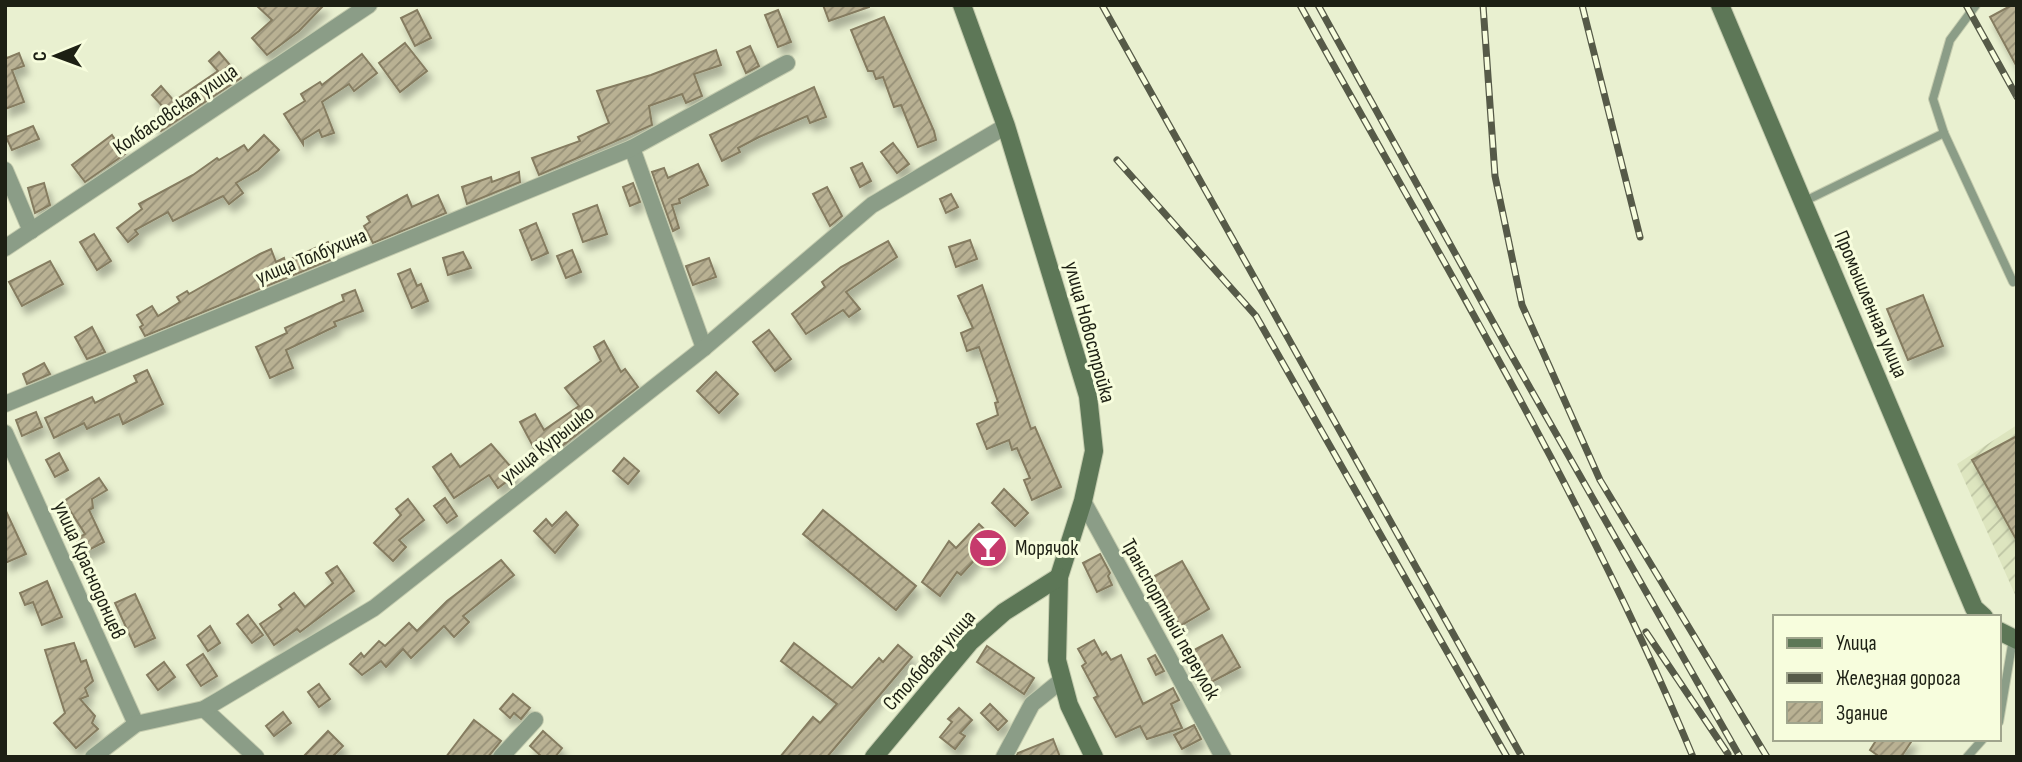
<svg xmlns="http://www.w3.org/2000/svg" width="2022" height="762" font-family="'Sofia Sans Condensed',sans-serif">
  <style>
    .industrial { fill: url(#industrial-furrows) }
    .building { fill: url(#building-hatch); stroke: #857c60; stroke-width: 2; filter: url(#shadow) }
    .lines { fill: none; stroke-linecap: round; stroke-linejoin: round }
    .lane-casing { stroke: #c4cbae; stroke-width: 10 }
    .street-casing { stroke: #c4cbae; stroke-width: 18 }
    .secondary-casing { stroke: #c4cbae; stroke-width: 20 }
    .lane { stroke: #8b9d87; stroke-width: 8 }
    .street { stroke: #8b9d87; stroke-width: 16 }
    .secondary { stroke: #5d7757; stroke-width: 18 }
    .rail-casing { stroke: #565a48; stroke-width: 7 }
    .rail { stroke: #f7fddd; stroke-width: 4.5; stroke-dasharray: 13; stroke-linecap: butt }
    .labels { text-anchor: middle; stroke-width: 6; stroke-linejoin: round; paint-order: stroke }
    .street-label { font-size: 21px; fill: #1d2014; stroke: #f7fddd }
    .poi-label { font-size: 21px; fill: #1d2014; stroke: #f7fddd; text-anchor: start }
  </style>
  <defs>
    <pattern id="industrial-furrows" width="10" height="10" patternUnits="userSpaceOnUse" patternTransform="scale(1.75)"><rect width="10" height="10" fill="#dde5bf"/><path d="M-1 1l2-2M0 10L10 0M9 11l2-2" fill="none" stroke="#bdc4a3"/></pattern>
    <pattern id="building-hatch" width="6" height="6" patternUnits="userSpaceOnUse" patternTransform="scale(1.75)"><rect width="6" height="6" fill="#b9b193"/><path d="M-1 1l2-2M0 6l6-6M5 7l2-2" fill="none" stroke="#969077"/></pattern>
    <filter id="shadow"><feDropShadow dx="4.5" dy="8" stdDeviation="3.5" flood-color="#0004"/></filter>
  </defs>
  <rect width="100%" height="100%" fill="#e9f0d0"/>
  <!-- industrial -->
  <polygon class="industrial" points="2017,425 2017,599 1957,464"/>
  <!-- building -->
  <g class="building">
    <polygon points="256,5 324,5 299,31 267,55 252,38 272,20"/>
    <polygon points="823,5 869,5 869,7 829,21"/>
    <polygon points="2012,5 2017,5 2017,67 1990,17"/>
    <polygon points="417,10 431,38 415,46 401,18"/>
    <polygon points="778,10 791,42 778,47 765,15"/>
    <polygon points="884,17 934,131 936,140 918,147 901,105 894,107 883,77 876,79 873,71 868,71 851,30"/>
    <polygon points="405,43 427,71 400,92 379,63"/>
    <polygon points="750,46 759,66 746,73 737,52"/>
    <polygon points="716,50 721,65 694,74 702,96 686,103 682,94 649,106 652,125 539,175 532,158 580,141 578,137 609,123 597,91 651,75"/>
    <polygon points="219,52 241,78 161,131 152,120 165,109 152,95 161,86 174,101 218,71 209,61"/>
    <polygon points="19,53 24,66 12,70 24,102 5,109 5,56 7,58"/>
    <polygon points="362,54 377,73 354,91 349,84 322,102 334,133 322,137 319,130 303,140 303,144 284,114 305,101 301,94 320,82 322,85"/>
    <polygon points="814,87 826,117 810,123 807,116 759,137 738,148 740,152 722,161 710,135"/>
    <polygon points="33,126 39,139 12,150 6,137"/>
    <polygon points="112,135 125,154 85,182 72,165"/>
    <polygon points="264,135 279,150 258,170 236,183 243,193 229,204 223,196 173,221 168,212 135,230 138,234 128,242 117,228 142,209 139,204 193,175 217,158 219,160 244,145 248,151"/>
    <polygon points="893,143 909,164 897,173 881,152"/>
    <polygon points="862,163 871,181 860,187 851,168"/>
    <polygon points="698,164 708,185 679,199 680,203 672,205 679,228 673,231 652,172 664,168 668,178"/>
    <polygon points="519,172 520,182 467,204 462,187 491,177 492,182"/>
    <polygon points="44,183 50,205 35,213 28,188"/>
    <polygon points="633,183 640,202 630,206 623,187"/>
    <polygon points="827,187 842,216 830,226 813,194"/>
    <polygon points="951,194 958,207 946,213 940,199"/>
    <polygon points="407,195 412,207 438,195 446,213 373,243 364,226 370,222 367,217"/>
    <polygon points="597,205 607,234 583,242 573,214"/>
    <polygon points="536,223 548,253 532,260 520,230"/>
    <polygon points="94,234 111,261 97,270 80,242"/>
    <polygon points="970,240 977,259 956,267 949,247"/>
    <polygon points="888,241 897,257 846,292 860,309 849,317 843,310 806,334 792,314 825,287 822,282 841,267"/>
    <polygon points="328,242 335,258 145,336 140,327 143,325 137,315 152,306 158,316 180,302 177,297 187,291 189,294 260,254 271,249 276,262 284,258 285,262"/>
    <polygon points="572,250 581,272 566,278 557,256"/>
    <polygon points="463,252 471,268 448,275 443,258"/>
    <polygon points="709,258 716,277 693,285 686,266"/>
    <polygon points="50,261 63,284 22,306 9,282"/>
    <polygon points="410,269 417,286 421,284 428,301 412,308 398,274"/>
    <polygon points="982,285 1031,429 1035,427 1061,487 1032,500 1024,480 1030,478 1017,448 1012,450 1009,440 987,449 977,424 998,415 995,403 998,402 979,347 967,351 961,333 973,328 958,296"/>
    <polygon points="355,290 363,311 334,322 336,326 286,350 293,368 270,378 256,347 287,333 285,328 344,301 342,295"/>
    <polygon points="1923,295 1943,346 1908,360 1887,309"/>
    <polygon points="92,327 105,352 87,359 75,337"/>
    <polygon points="769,330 791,359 775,371 753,342"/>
    <polygon points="604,341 621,372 625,369 638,387 558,449 552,441 535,450 520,422 535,414 544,430 579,406 565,388 601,361 594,347"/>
    <polygon points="44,363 50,374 27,384 23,374"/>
    <polygon points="147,370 163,404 123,424 119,414 87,429 84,423 54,438 45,418 92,397 95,403 137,382 134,376"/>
    <polygon points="716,372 738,394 719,413 697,391"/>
    <polygon points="36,412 42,427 22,436 16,420"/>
    <polygon points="2017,436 2017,541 1972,460"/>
    <polygon points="491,444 517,474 498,488 489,475 454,498 433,467 451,454 460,467"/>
    <polygon points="59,453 68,470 55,477 46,460"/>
    <polygon points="624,458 639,471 628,484 613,471"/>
    <polygon points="99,478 107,490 92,499 93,508 89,510 104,542 83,553 76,539 85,534 64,501"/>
    <polygon points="1004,489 1028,513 1015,526 992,503"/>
    <polygon points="445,498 457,516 447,523 434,506"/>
    <polygon points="408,499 424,520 399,540 406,547 393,561 374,543 401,515 396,509"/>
    <polygon points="5,509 26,554 5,563"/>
    <polygon points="823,510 916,586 896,610 803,534"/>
    <polygon points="566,512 578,525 555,553 534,531 546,519 552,526"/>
    <polygon points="979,524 1005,549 991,564 980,554 961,575 957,572 940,596 922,582 949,541 956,548"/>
    <polygon points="1100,554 1110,573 1108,576 1112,585 1097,592 1083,563"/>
    <polygon points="501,560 514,575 463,616 469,622 454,637 444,626 411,658 403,649 386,667 381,661 362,675 350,664 361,653 364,657 379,641 385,646 409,623 417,631 447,601"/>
    <polygon points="1182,561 1209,609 1180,626 1153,577"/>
    <polygon points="337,566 354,591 300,632 297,629 274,645 260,624 282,609 279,605 294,593 305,607 333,583 326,573"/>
    <polygon points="47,581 62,617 42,625 33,602 25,605 20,593"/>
    <polygon points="135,594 155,638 135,647 115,603"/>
    <polygon points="248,615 263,635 252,643 237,624"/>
    <polygon points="210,626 220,643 208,651 198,636"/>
    <polygon points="1222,635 1240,667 1200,688 1183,656"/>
    <polygon points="1094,640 1102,655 1106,652 1111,660 1121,655 1143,704 1173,688 1179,700 1171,704 1182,728 1147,739 1140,726 1116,737 1094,698 1098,696 1082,666 1086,663 1078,649"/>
    <polygon points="74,643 81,662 86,660 93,681 85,688 88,696 80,699 95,716 92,723 98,729 76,748 54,723 65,713 45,650"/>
    <polygon points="794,643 852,688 879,658 883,662 898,645 912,657 827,757 780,757 813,717 820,723 837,704 781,661"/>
    <polygon points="987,646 1034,678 1024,694 977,662"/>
    <polygon points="203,654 217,676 201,686 187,665"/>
    <polygon points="1155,655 1164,671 1156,675 1148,659"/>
    <polygon points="164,662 175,677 158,690 147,675"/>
    <polygon points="319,684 330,699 319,707 308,692"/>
    <polygon points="513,694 530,708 521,719 514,713 510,718 500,709"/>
    <polygon points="990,704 1007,721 998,730 981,713"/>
    <polygon points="959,708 972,720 960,733 965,736 955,749 940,737 952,722 948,719"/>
    <polygon points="283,712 291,723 274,736 266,726"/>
    <polygon points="474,720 501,741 488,757 446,757"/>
    <polygon points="1194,725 1201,739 1182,749 1174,735"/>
    <polygon points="328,731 343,746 332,757 303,757"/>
    <polygon points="543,731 562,748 555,757 542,757 530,746"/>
    <polygon points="1053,739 1060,757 1016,757 1018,753"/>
    <polygon points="1877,739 1913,739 1901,757 1880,757 1870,750"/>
  </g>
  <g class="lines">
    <defs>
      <g id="lane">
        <polyline points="1944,133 1933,99 1950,40 1976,5"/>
        <polyline points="1803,202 1944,133 2013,282"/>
        <polyline points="1999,722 2013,639"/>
        <polyline points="1967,757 1983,739"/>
      </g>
      <g id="street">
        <polyline points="632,148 704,348"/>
        <polyline points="5,170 31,231"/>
        <polyline points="5,248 369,5"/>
        <polyline points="5,404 632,148 787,63"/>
        <polyline points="5,433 136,724"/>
        <polyline points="1083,501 1223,757"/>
        <polyline points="204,709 256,757"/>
        <polyline points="93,757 136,724 204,709 374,608 704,348 872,205 1006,126"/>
        <polyline points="501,757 535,720"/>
        <polyline points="1004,757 1032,704 1062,680"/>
      </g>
      <g id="secondary">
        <polyline points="962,5 1006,126 1088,396 1094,451 1083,501 1059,577 1057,660 1069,705 1094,757"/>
        <polyline points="1720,5 1974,608 1984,617"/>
        <polyline points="1999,631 2017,640"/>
        <polyline points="874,757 970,642 1004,612 1059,577"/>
      </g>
    </defs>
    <!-- lane casing -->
    <use href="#lane" class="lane-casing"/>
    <!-- street casing -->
    <use href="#street" class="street-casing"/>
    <!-- secondary casing -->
    <use href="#secondary" class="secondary-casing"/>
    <!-- lane -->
    <use href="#lane" class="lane"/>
    <!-- street -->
    <use href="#street" class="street"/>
    <!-- secondary -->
    <use href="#secondary" class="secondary"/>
    <defs>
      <g id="rail">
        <polyline points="1102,5 1522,757"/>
        <path d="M1300,5C1436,251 1586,498 1693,757"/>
        <polyline points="1318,5 1509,351 1740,757"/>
        <polyline points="1483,5 1495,176 1522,305 1600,480 1767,757"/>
        <polyline points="1582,5 1640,237"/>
        <polyline points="1966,5 2017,97"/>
        <polyline points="1117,160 1256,316 1507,757"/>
        <polyline points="1646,632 1728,754"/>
      </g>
    </defs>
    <!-- rail casing -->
    <use href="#rail" class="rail-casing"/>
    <!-- rail -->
    <use href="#rail" class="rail"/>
  </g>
  <!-- icons -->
  <defs>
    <symbol id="bar-disc" viewBox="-11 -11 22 22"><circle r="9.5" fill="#c63a6c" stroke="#f7fddd"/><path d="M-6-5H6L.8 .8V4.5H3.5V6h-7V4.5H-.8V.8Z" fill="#fff"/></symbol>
  </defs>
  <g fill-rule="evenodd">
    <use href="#bar-disc" x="966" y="526" width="44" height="44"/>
  </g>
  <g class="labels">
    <!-- street labels -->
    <g class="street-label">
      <text transform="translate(175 109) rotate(-34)" y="7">Колбасовская улица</text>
      <text transform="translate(311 256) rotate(-22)" y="7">улица Толбухина</text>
      <text transform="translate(1871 304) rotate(67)" y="7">Промышленная улица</text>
      <text transform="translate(1090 332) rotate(75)" y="7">улица Новостройка</text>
      <text transform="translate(547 444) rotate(-38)" y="7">улица Курышко</text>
      <text transform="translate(90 570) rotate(66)" y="7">улица Краснодонцев</text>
      <text transform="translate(1171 619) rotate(61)" y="7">Транспортный переулок</text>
      <text transform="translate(929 660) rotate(-48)" y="7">Столбовая улица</text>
    </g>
    <!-- poi labels -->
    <g class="poi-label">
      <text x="1015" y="555">Морячок</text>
    </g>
  </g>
  <!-- border -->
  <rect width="2022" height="762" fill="none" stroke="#1d2014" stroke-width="14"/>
  <!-- legend -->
  <rect x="1773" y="615" width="228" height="126" fill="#f7fddd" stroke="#a0a58d" stroke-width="2"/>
  <rect x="1787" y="638" width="35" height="10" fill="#5d7757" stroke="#a0a58d" stroke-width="2"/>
  <text x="1836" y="650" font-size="21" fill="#1d2014">Улица</text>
  <rect x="1787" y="673" width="35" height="10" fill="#565a48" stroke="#a0a58d" stroke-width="2"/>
  <text x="1836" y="685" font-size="21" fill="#1d2014">Железная дорога</text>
  <rect x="1787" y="702" width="35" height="21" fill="url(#building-hatch)" stroke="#a0a58d" stroke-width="2"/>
  <text x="1836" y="720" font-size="21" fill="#1d2014">Здание</text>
  <!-- north arrow -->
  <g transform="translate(56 56) rotate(269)" stroke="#f7fddd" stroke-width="5" paint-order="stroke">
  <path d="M0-5L12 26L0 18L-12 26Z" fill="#1d2014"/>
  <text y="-10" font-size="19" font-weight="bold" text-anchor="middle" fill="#1d2014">С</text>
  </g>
</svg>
